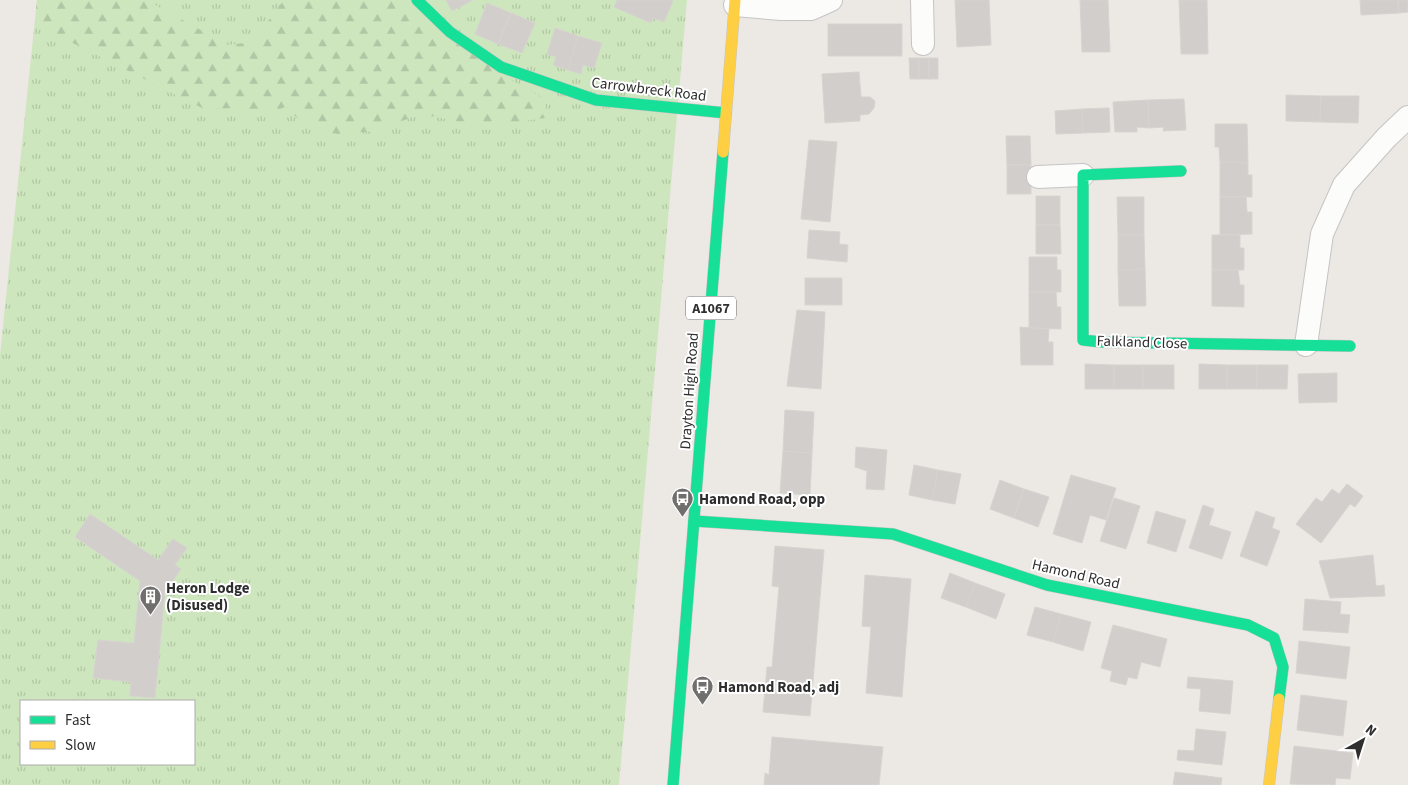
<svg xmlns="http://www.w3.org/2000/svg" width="1408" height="785" font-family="'Source Sans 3',sans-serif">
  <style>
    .grass { fill: url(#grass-tufts); fill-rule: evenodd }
    .forest { fill: url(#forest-firs) }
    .building { fill: #d1cecb; stroke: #d7d4d0 }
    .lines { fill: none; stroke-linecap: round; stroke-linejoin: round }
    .street-casing { stroke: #c5c4c5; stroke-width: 24 }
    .fast-casing { stroke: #c5c4c5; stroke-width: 12 }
    .slow-casing { stroke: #c5c4c5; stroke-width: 12 }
    .street { stroke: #fcfcfb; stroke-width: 22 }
    .fast { stroke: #16e098; stroke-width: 11 }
    .slow { stroke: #ffcf43; stroke-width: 11 }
    .labels { text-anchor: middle; stroke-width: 4; stroke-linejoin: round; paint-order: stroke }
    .shield { fill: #fff; stroke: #6d6d6d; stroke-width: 1 }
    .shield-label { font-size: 14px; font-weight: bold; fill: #2e2e2e }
    .street-label { font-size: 15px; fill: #2e2e2e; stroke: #fff }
    .poi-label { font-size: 15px; font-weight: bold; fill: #2e2e2e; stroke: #fff; text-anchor: start }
  </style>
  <defs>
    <pattern id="grass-tufts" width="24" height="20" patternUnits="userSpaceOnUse" patternTransform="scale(1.25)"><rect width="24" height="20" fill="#cee6be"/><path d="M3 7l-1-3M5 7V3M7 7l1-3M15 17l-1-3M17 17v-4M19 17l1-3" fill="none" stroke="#b1c6a4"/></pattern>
    <pattern id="forest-firs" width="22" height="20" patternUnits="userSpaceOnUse" patternTransform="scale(1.25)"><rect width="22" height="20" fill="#cee6be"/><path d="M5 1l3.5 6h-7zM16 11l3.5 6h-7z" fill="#b1c6a4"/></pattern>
  </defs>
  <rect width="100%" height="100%" fill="#ece8e4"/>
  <!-- grass -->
  <path class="grass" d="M37,0H687L619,785H0V355ZM21,701H194V764H21Z"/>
  <!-- forest -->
  <polygon class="forest" points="37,0 146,0 228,45 252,42 284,0 399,0 422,21 524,88 546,99 545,118 511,123 486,130 452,120 420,114 376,131 338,134 304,124 285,107 261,116 235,108 204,109 35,24"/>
  <!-- building -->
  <g class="building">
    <polygon points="446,0 473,0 452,11"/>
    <polygon points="617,0 671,0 673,1 664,22 653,18 651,23 614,7"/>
    <polygon points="955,0 989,0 991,45 957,47"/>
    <polygon points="1080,0 1108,0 1110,52 1082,52"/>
    <polygon points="1179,0 1207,0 1208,54 1181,54"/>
    <polygon points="1360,0 1398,0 1399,13 1361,15"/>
    <polygon points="1398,0 1408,0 1408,12 1399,13"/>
    <polygon points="487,3 511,13 498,44 475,34"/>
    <polygon points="511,13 535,23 522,53 498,44"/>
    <rect x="828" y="24" width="74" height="32"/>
    <polygon points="555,28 578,36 568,70 553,65 556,57 547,54"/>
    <polygon points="578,36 602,43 594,68 583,65 581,74 568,70"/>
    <polygon points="909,58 919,58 919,79 910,79"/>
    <rect x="919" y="58" width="10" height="21"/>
    <rect x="929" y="58" width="9" height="21"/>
    <polygon points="859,72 861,97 870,97 875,101 874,108 869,114 860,115 860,121 825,123 822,74"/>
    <polygon points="1286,95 1321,96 1320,122 1286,121"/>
    <polygon points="1321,96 1359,96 1358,123 1320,122"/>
    <polygon points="1184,99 1186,130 1163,131 1164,127 1149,128 1148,100"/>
    <polygon points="1148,100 1149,128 1137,127 1137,132 1115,132 1113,102"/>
    <polygon points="1109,108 1110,132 1083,133 1082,109"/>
    <polygon points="1082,109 1083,133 1056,134 1055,111"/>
    <polygon points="1215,124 1247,124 1248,163 1220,162 1219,147 1215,147"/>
    <polygon points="1006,136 1030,136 1031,165 1007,165"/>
    <polygon points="809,140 837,142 830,222 801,219"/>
    <polygon points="1220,162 1248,163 1248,175 1252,175 1252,197 1220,197"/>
    <rect x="1007" y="165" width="24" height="29"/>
    <rect x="1036" y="196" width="24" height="29"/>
    <polygon points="1117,197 1144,197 1144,235 1118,235"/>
    <polygon points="1220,197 1246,197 1247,212 1252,212 1252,234 1220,235"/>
    <polygon points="1036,225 1060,225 1061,254 1036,254"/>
    <polygon points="809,230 840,232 839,244 848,245 847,262 807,258"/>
    <polygon points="1118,235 1144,235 1145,269 1118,270"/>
    <polygon points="1212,235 1240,235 1240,248 1244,248 1244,270 1212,270"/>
    <polygon points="1029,257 1057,257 1057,270 1061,270 1061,292 1029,292"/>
    <polygon points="1145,269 1146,306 1119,306 1118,270"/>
    <polygon points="1212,270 1238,270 1240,285 1244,285 1244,307 1212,306"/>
    <rect x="805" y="278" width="37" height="27"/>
    <polygon points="1029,292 1056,292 1057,307 1061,307 1061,329 1029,328"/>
    <polygon points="797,310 825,312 821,389 787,386"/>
    <polygon points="1020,327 1049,329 1048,342 1053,342 1053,365 1021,365"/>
    <polygon points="1085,364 1114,365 1114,389 1085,389"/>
    <polygon points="1199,364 1227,365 1227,389 1199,389"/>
    <rect x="1114" y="365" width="29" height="24"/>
    <rect x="1143" y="365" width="31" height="24"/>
    <rect x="1227" y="365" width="30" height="24"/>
    <polygon points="1257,365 1288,365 1287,389 1257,389"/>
    <polygon points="1337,373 1337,402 1299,403 1298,374"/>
    <polygon points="785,410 814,412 812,453 783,451"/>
    <polygon points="856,447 887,450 884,490 866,489 867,471 855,467"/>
    <polygon points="783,451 812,453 810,495 780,493"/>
    <polygon points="914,465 938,470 932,500 909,495"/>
    <polygon points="938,470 961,474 955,504 932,500"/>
    <polygon points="1071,475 1116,488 1106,520 1090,515 1082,543 1053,534"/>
    <polygon points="1000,480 1024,489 1014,518 990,509"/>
    <polygon points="1347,484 1363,496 1355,507 1350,504 1321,543 1296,524 1316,498 1322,502 1332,489 1339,494"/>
    <polygon points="1024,489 1049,497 1038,527 1014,518"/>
    <polygon points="1114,498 1140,506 1126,549 1100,541"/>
    <polygon points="1203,505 1214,509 1209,525 1231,532 1222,559 1189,548"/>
    <polygon points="1156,511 1186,520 1176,552 1147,543"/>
    <polygon points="1256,511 1275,518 1272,528 1280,531 1267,566 1240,556"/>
    <polygon points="90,514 158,560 173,539 187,548 175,565 181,569 165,592 155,698 130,696 131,682 93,678 98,640 134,643 140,581 75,537"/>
    <polygon points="775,546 824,550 810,716 763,712 767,667 772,667 779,587 772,586"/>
    <polygon points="1373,555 1376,586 1384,585 1385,596 1330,598 1319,561"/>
    <polygon points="950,573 975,583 966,607 941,598"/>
    <polygon points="865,575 911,579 902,697 866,693 871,627 862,626"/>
    <polygon points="975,583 1005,594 996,619 966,607"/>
    <polygon points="1305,599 1341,602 1340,614 1350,615 1348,633 1303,630"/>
    <polygon points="1035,607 1061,614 1053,642 1027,635"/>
    <polygon points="1061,614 1091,622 1083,651 1053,642"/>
    <polygon points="1113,625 1167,639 1160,667 1141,662 1137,679 1128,677 1126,685 1110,681 1112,671 1101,668"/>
    <polygon points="1299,641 1350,647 1346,679 1296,673"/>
    <polygon points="1188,677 1233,681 1230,714 1199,711 1201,689 1187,688"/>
    <polygon points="1301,695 1347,701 1343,736 1297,730"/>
    <polygon points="1196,729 1226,732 1222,765 1177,760 1178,750 1194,751"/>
    <polygon points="772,737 883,747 879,785 764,785 765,773 769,775"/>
    <polygon points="1294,746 1353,753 1350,779 1336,778 1335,785 1290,784"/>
    <polygon points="1175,772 1222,778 1221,785 1173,785"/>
  </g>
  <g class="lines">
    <defs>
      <g id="street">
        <polyline points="922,0 923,44"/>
        <polyline points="735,5 781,9 811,9 831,0"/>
        <polyline points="1038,177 1083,175"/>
        <polyline points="1306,345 1322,234 1344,185 1386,138 1408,117"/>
      </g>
      <g id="fast">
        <polyline points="417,0 450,32 501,67 596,100 726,113"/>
        <polyline points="1181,171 1083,175 1083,340 1101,342 1350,346"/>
        <polyline points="694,521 893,534 1047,585 1248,625 1274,638 1283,667 1279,699"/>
        <polyline points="673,785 723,152"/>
      </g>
      <g id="slow">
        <polyline points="723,152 735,0"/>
        <polyline points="1269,785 1279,699"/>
      </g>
    </defs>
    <!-- street casing -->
    <use href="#street" class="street-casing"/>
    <!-- fast casing -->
    <use href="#fast" class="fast-casing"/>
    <!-- slow casing -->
    <use href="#slow" class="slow-casing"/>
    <!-- street -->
    <use href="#street" class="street"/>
    <!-- fast -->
    <use href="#fast" class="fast"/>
    <!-- slow -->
    <use href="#slow" class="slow"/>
  </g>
  <!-- icons -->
  <defs>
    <symbol id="bus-pin" viewBox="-11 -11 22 30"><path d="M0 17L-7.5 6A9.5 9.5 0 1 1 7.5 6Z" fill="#706f6e" stroke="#fff"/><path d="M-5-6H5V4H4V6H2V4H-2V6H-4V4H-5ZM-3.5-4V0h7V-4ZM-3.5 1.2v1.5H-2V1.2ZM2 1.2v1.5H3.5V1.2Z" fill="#fff"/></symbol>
    <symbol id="building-pin" viewBox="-11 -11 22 30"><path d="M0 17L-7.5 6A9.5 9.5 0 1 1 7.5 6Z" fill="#706f6e" stroke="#fff"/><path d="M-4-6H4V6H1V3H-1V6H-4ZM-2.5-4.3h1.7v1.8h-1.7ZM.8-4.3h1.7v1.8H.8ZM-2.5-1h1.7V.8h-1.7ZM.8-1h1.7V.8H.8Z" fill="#fff"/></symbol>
  </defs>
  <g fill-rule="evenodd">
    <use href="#bus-pin" x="670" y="486" width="25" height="34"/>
    <use href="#building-pin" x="138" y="584" width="25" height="34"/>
    <use href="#bus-pin" x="690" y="674" width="25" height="34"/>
  </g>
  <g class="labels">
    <!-- shield labels -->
    <rect class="shield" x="686" y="296.5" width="50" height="23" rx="4"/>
    <g class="shield-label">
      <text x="711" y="313">A1067</text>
    </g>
    <!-- street labels -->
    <g class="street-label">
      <text transform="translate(649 89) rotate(7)" y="5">Carrowbreck Road</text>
      <text transform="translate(1142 342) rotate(2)" y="5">Falkland Close</text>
      <text transform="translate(689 391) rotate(-86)" y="5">Drayton High Road</text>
      <text transform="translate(1076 574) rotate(13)" y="5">Hamond Road</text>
    </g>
    <!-- poi labels -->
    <g class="poi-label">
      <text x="699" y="504">Hamond Road, opp</text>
      <text x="166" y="593">Heron Lodge<tspan x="166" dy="17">(Disused)</tspan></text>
      <text x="718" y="692">Hamond Road, adj</text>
    </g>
  </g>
  <!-- legend -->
  <rect x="20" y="700" width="175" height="65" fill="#ffffff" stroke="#ababab"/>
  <rect x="30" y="716" width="25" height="8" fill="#16e098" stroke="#ababab"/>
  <text x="65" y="725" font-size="15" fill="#2e2e2e">Fast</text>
  <rect x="30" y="741" width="25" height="8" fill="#ffcf43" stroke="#ababab"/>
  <text x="65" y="750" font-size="15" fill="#2e2e2e">Slow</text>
  <!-- north arrow -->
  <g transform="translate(1363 740) rotate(39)" stroke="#ffffff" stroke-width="4" paint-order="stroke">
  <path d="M0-4L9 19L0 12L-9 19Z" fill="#2e2e2e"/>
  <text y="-8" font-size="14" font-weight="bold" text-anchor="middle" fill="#2e2e2e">N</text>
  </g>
</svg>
